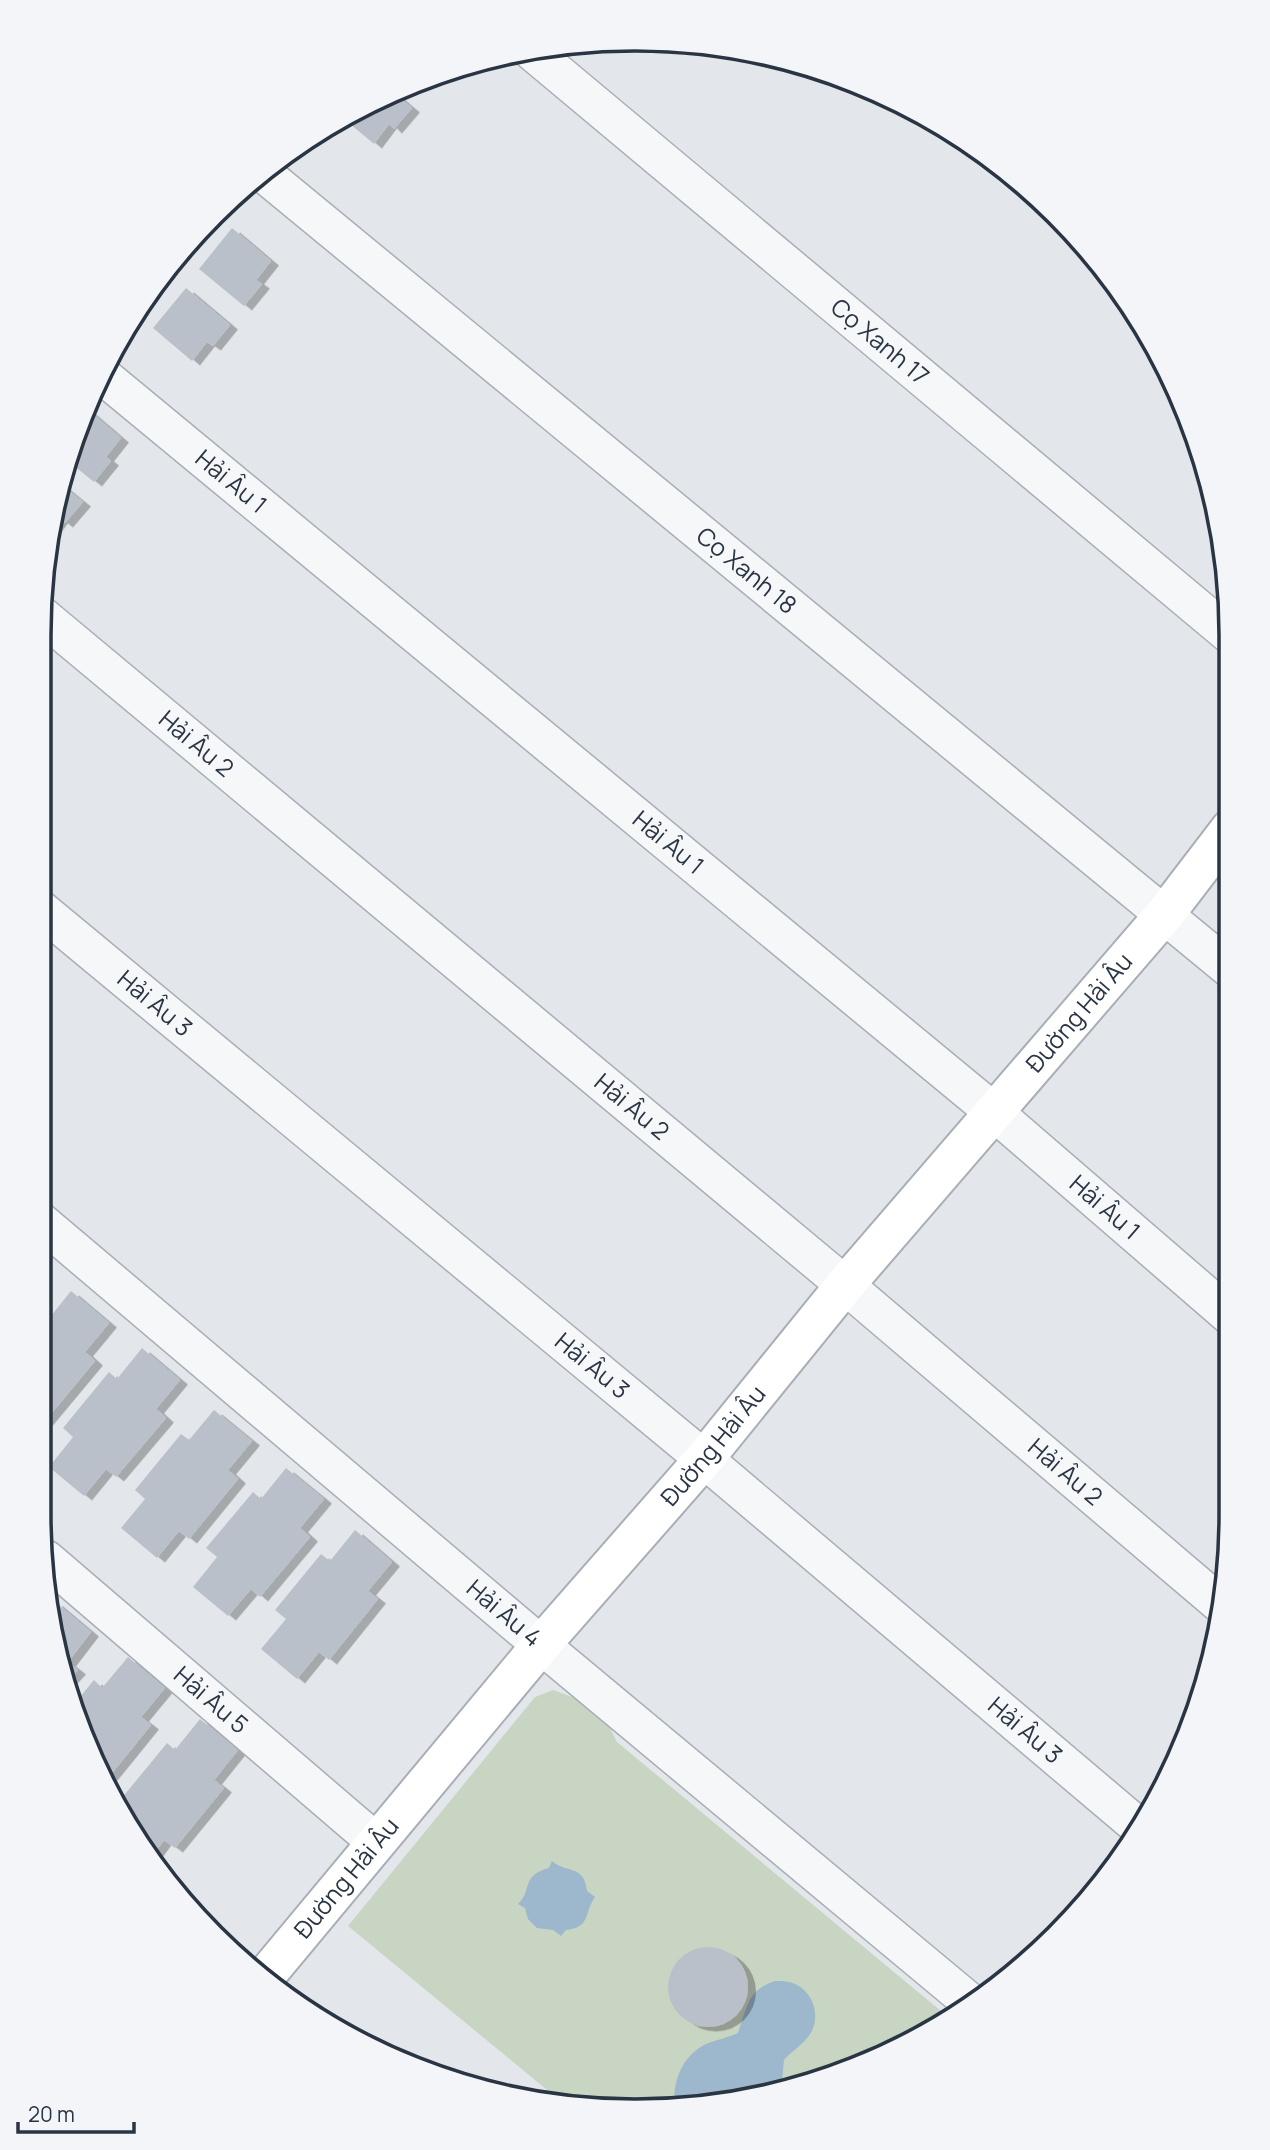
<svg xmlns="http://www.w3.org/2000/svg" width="1270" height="2150" font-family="Manrope,sans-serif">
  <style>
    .green { fill: #c9d5c3 }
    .water { fill: #9db7cc }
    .building { fill: #bac0c9; filter: url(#shadow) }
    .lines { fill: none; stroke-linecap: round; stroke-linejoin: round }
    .street-casing { stroke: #a8aeb6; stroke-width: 40 }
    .secondary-casing { stroke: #a8aeb6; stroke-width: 42 }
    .street { stroke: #f6f7f9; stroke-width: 37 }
    .secondary { stroke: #fff; stroke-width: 38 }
    .labels { text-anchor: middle; stroke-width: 7; stroke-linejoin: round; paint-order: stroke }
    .street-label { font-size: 24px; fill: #2a3544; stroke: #f3f5f8 }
    .rim { fill: none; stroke: #2a3544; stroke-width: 3.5 }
  </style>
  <defs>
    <filter id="shadow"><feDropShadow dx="8" dy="4.5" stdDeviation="0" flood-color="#0004"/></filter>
  </defs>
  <rect width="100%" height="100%" fill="#e3e7eb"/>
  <!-- green -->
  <polygon class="green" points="553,1690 586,1702 603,1715 617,1742 947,2016 826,2080 635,2111 558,2099 348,1926 535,1697"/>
  <!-- water -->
  <g class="water">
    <path d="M552,1861C567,1874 584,1864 587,1891L595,1897C584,1912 591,1928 566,1930L561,1936L553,1930L537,1928L528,1919L525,1908L518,1904C533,1890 520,1876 549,1868Z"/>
    <path d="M775,1981C783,1981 790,1981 797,1985C816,1995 821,2021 808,2037C801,2046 791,2052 784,2060L782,2080L786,2087L675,2105C672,2081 683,2055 706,2044C716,2040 727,2038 738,2033C747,2008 747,1990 775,1981Z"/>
  </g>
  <!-- building -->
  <g class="building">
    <polygon points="393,92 412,108 394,129 389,124 374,144 343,118"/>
    <polygon points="232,228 271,261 256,280 262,284 244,306 199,269"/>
    <polygon points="186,288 230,325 213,346 207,342 192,361 153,328"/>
    <polygon points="87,409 121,438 106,457 111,461 94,482 67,460 70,443"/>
    <polygon points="62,485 83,502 65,523 60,519 54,527"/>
    <polygon points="71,1291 109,1323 85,1352 95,1361 45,1421 39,1415 39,1316 46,1322"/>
    <polygon points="142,1348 180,1380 156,1409 166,1418 116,1477 106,1469 84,1496 49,1467 73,1437 63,1428 109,1372 117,1379"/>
    <polygon points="214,1410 252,1441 228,1470 238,1479 189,1539 179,1531 157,1558 121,1528 145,1499 135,1490 181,1434 189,1440"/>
    <polygon points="286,1468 324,1499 300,1528 310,1537 260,1597 251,1589 228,1616 193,1587 217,1557 206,1548 253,1492 261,1499"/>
    <polygon points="355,1530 392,1562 368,1591 378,1599 329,1660 319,1652 297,1679 261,1649 286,1619 275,1610 321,1554 330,1561"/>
    <polygon points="54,1601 91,1632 68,1662 78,1670 66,1683"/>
    <polygon points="128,1657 165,1688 141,1717 151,1725 108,1778 71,1708 94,1680 102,1688"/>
    <polygon points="200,1719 238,1750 214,1780 224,1788 175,1848 164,1840 151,1858 127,1813 131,1807 121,1799 167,1743 175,1750"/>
    <circle cx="708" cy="1987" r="40"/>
  </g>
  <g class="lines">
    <defs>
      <g id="street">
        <path id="s1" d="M529,49L1230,635"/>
        <path id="s2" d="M263,173L1230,969"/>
        <path id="s3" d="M103,376L995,1113L1230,1316"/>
        <path id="s4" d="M40,614L845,1285L1220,1604"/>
        <path id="s5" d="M39,908L704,1459L1140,1828"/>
        <path id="s6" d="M39,1220L541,1645L971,2003"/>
        <path id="s7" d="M46,1559L376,1842"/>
      </g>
      <g id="secondary">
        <path id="s8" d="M263,1979L541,1645L704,1459L845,1285L1165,914L1230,829"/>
      </g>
    </defs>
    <!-- street casing -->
    <use href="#street" class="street-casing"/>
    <!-- secondary casing -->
    <use href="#secondary" class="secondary-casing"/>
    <!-- street -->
    <use href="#street" class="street"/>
    <!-- secondary -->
    <use href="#secondary" class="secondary"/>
  </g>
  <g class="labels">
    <!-- street labels -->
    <g class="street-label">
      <text dy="8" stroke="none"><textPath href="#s1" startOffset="457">Cọ Xanh 17</textPath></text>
      <text dy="8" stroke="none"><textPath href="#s3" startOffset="166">Hải Âu 1</textPath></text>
      <text dy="8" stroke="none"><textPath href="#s2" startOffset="626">Cọ Xanh 18</textPath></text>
      <text dy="8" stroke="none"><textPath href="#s4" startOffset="203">Hải Âu 2</textPath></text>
      <text dy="8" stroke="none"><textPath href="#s3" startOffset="733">Hải Âu 1</textPath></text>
      <text dy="8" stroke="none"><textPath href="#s5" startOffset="150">Hải Âu 3</textPath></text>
      <text dy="8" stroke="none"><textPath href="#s8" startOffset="1265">Đường Hải Âu</textPath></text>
      <text dy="8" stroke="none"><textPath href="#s4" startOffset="770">Hải Âu 2</textPath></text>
      <text dy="8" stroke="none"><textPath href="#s3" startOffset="1302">Hải Âu 1</textPath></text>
      <text dy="8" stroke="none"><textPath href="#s5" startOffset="718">Hải Âu 3</textPath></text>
      <text dy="8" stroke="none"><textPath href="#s8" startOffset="698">Đường Hải Âu</textPath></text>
      <text dy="8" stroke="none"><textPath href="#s4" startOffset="1337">Hải Âu 2</textPath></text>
      <text dy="8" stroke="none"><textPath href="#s6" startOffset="609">Hải Âu 4</textPath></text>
      <text dy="8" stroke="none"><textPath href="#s7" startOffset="217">Hải Âu 5</textPath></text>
      <text dy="8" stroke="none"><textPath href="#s5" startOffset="1284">Hải Âu 3</textPath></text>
      <text dy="8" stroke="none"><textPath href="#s8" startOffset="131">Đường Hải Âu</textPath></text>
    </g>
  </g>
  <!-- crop -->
  <path d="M0 0H1270V2150H0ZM635 51H635A584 584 0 0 1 1219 635V1515A584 584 0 0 1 635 2099H635A584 584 0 0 1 51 1515V635A584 584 0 0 1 635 51Z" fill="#f3f5f8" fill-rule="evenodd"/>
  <path class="rim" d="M635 51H635A584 584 0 0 1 1219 635V1515A584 584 0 0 1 635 2099H635A584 584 0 0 1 51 1515V635A584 584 0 0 1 635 51Z"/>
  <!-- scale -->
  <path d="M18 2122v10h116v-10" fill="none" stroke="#2a3544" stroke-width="3.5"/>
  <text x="28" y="2122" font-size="21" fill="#2a3544" stroke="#f3f5f8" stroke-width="5" paint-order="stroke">20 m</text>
</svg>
